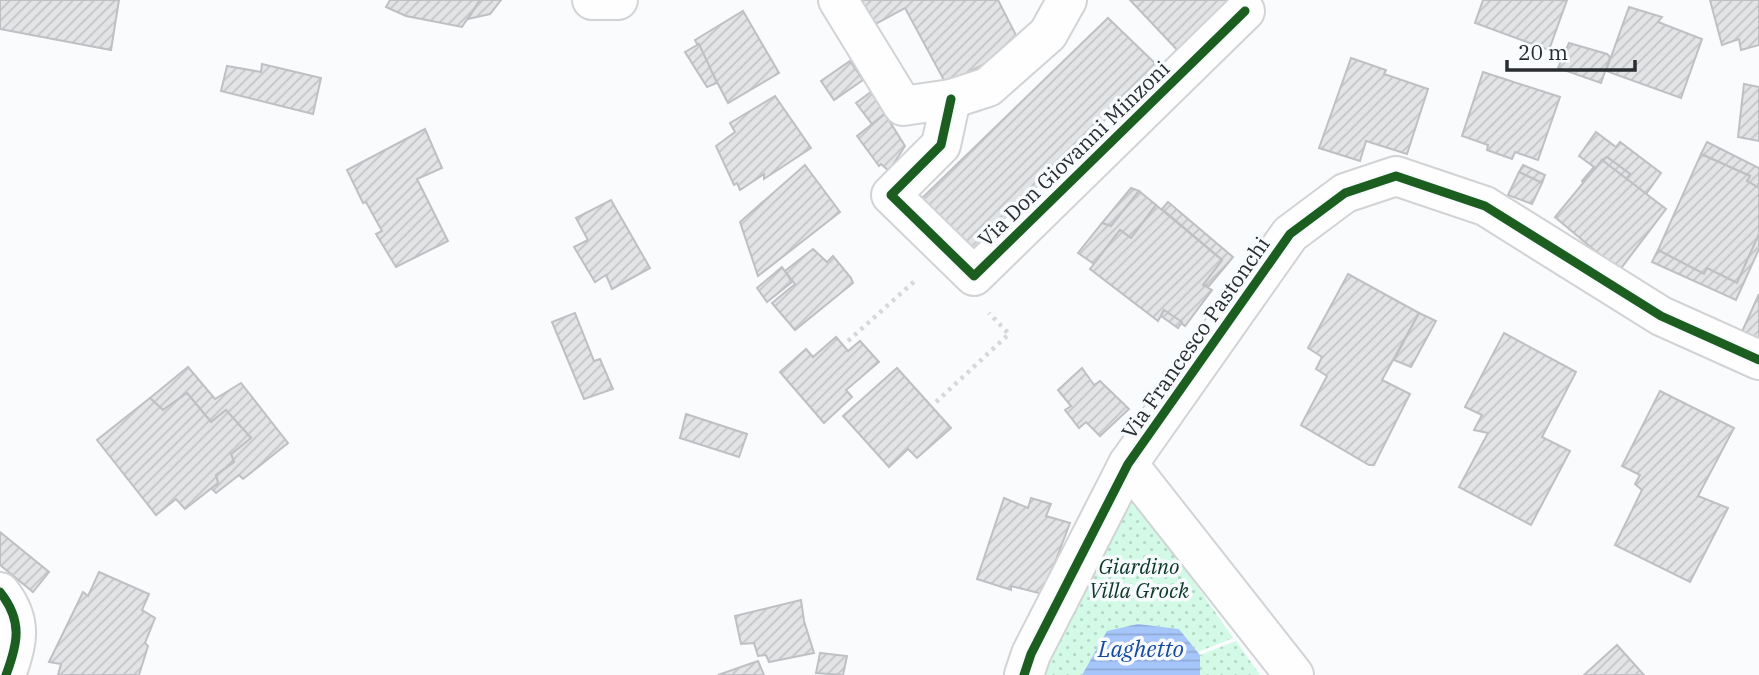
<svg xmlns="http://www.w3.org/2000/svg" width="1759" height="675" font-family="'IBM Plex Serif',serif">
  <style>
    .garden { fill: url(#garden-dots) }
    .water { fill: url(#water-rules) }
    .building { fill: url(#building-hatch); stroke: #bec0c3; stroke-width: 2 }
    .lines { fill: none; stroke-linecap: round; stroke-linejoin: round }
    .street-casing { stroke: #d1d3d5; stroke-width: 42 }
    .path { stroke: #d8d8d9; stroke-width: 4.5; stroke-dasharray: 3.5 5; stroke-linecap: butt }
    .street { stroke: #fefeff; stroke-width: 38 }
    .cycleway-casing { stroke: #f8fbfe; stroke-width: 13 }
    .cycleway { stroke: #1b5e20; stroke-width: 9 }
    .labels { text-anchor: middle; stroke-width: 7; stroke-linejoin: round; paint-order: stroke }
    .street-label { font-size: 21px; fill: #2a2d30; stroke: #f8fbfe }
    .park-label { font-size: 21px; font-style: italic; fill: #0b3724; stroke: #f8fbfe }
    .water-label { font-size: 23px; font-style: italic; fill: #174ba0; stroke: #f8fbfe }
  </style>
  <defs>
    <pattern id="garden-dots" width="8" height="8" patternUnits="userSpaceOnUse" patternTransform="scale(1.75)"><rect width="8" height="8" fill="#d3fae6"/><path d="M2 2h.1M6 6h.1" fill="none" stroke="#b5d7c6" stroke-width="1.8" stroke-linecap="round"/></pattern>
    <pattern id="water-rules" width="6" height="5" patternUnits="userSpaceOnUse" patternTransform="scale(1.75)"><rect width="6" height="5" fill="#a6c6fb"/><path d="M0 2.5h6" fill="none" stroke="#8faad7"/></pattern>
    <pattern id="building-hatch" width="6" height="6" patternUnits="userSpaceOnUse" patternTransform="scale(1.75)"><rect width="6" height="6" fill="#e2e4e6"/><path d="M-1 1l2-2M0 6l6-6M5 7l2-2" fill="none" stroke="#c2c4c6"/></pattern>
  </defs>
  <rect width="100%" height="100%" fill="#f9fbfd"/>
  <!-- garden -->
  <g class="garden">
    <polygon points="1132,492 1233,638 1198,652 1179,629 1138,624 1107,632 1082,675 1044,675"/>
    <polygon points="1236,641 1260,675 1200,675 1200,655"/>
  </g>
  <!-- water -->
  <polygon class="water" points="1138,624 1179,629 1200,655 1200,675 1082,675 1107,631"/>
  <!-- building -->
  <g class="building">
    <polygon points="0,0 119,0 111,50 0,29"/>
    <polygon points="390,0 480,0 462,27 406,16 386,7"/>
    <polygon points="480,0 501,0 490,14 468,19"/>
    <polygon points="855,0 998,0 1021,45 946,84 905,8 870,27"/>
    <polygon points="1130,0 1237,0 1182,55"/>
    <polygon points="1483,0 1567,0 1549,50 1475,23"/>
    <polygon points="1710,0 1759,0 1759,45 1741,50 1739,39 1722,45"/>
    <polygon points="1629,7 1662,17 1658,22 1702,39 1681,98 1606,71"/>
    <polygon points="743,11 779,73 728,103 695,40"/>
    <polygon points="1108,18 1160,68 969,253 917,203"/>
    <polygon points="1569,43 1607,54 1610,57 1601,83 1558,68"/>
    <polygon points="699,44 717,83 707,87 685,52"/>
    <polygon points="1351,58 1386,70 1384,74 1428,89 1407,154 1366,141 1360,161 1319,148"/>
    <polygon points="850,61 863,80 834,100 821,81"/>
    <polygon points="262,64 321,78 313,114 221,91 227,66 261,72"/>
    <polygon points="1483,72 1560,97 1538,160 1515,152 1512,159 1487,150 1488,145 1462,136"/>
    <polygon points="1744,84 1759,87 1759,141 1738,137"/>
    <polygon points="871,92 885,114 872,124 856,103"/>
    <polygon points="775,96 811,148 764,179 764,174 740,190 737,183 734,185 716,146 735,132 730,123"/>
    <polygon points="885,114 905,146 889,171 881,164 879,166 857,136"/>
    <polygon points="425,129 442,168 417,179 448,241 396,267 376,234 382,231 366,202 363,203 347,170"/>
    <polygon points="1596,132 1616,147 1620,142 1661,173 1646,194 1626,179 1630,174 1607,157 1583,183 1582,181 1594,167 1579,156"/>
    <polygon points="1707,142 1759,168 1759,188 1747,181 1750,176 1701,154"/>
    <polygon points="1701,154 1750,176 1747,181 1759,188 1759,234 1737,283 1707,268 1704,274 1658,250"/>
    <polygon points="1607,157 1630,174 1626,179 1602,160"/>
    <polygon points="1602,160 1666,209 1619,271 1555,217"/>
    <polygon points="805,165 840,212 758,276 740,222"/>
    <polygon points="1523,165 1545,175 1542,183 1519,172"/>
    <polygon points="1519,172 1542,183 1532,204 1508,195"/>
    <polygon points="1131,188 1139,191 1111,226 1102,223"/>
    <polygon points="1139,191 1156,205 1131,238 1120,230 1094,264 1078,253 1102,223 1111,226"/>
    <polygon points="611,200 650,268 612,289 606,275 595,282 574,247 588,240 576,218"/>
    <polygon points="1168,202 1233,257 1209,286 1203,285 1222,260 1162,209"/>
    <polygon points="1156,205 1222,260 1203,285 1212,290 1185,326 1164,310 1158,321 1090,269 1120,230 1131,238"/>
    <polygon points="1759,234 1759,249 1736,300 1652,262 1658,250 1704,274 1707,268 1737,283"/>
    <polygon points="813,249 827,262 833,256 851,278 853,283 795,330 772,303 795,284 785,271"/>
    <polygon points="782,267 792,282 767,302 757,288"/>
    <polygon points="1348,274 1419,313 1382,380 1410,394 1374,465 1369,465 1301,425 1327,376 1316,369 1322,357 1308,348"/>
    <polygon points="1759,294 1759,344 1740,336"/>
    <polygon points="1164,310 1182,322 1178,328 1161,316"/>
    <polygon points="575,313 594,361 600,359 613,389 584,399 552,322"/>
    <polygon points="1419,313 1436,321 1411,367 1394,360"/>
    <polygon points="1504,333 1576,372 1542,437 1570,451 1531,525 1459,487 1488,433 1474,430 1482,415 1465,407"/>
    <polygon points="836,337 848,351 860,341 879,362 846,390 852,397 824,423 780,372 806,349 813,357"/>
    <polygon points="188,367 215,399 241,383 288,443 243,479 239,475 216,493 211,488 218,483 216,475 234,462 231,454 251,438 226,410 211,422 187,393 163,410 150,398"/>
    <polygon points="897,368 951,428 917,458 908,449 889,467 843,416"/>
    <polygon points="1082,368 1094,385 1100,381 1129,409 1100,436 1086,422 1079,428 1065,410 1071,406 1058,390"/>
    <polygon points="1660,391 1734,428 1698,496 1728,508 1690,582 1615,545 1642,490 1635,484 1640,475 1622,466"/>
    <polygon points="187,393 211,422 226,410 251,438 231,454 234,462 216,475 218,483 185,509 176,499 156,515 97,440 150,398 163,410"/>
    <polygon points="686,414 747,434 739,457 680,438"/>
    <polygon points="1004,498 1028,508 1031,498 1051,504 1046,516 1070,523 1043,594 1011,586 1011,590 977,579"/>
    <polygon points="0,532 49,572 33,592 0,565"/>
    <polygon points="99,572 149,594 142,610 155,618 145,643 148,646 139,675 58,675 61,664 49,662 83,592 88,596"/>
    <polygon points="801,600 804,621 814,653 769,662 766,655 758,656 754,643 741,644 735,616"/>
    <polygon points="1617,645 1644,675 1584,675"/>
    <polygon points="820,653 847,656 843,675 816,673"/>
    <polygon points="758,661 764,675 718,675"/>
  </g>
  <g class="lines">
    <defs>
      <g id="street">
        <polyline points="592,0 618,0"/>
        <polyline points="838,0 903,106 951,99 988,87 1048,34 1067,0"/>
        <polyline points="951,99 941,145 891,195 974,276 1245,11"/>
        <polyline points="1128,464 1294,675"/>
        <path d="M0,592C23,621 18,643 6,675"/>
        <polyline points="1024,675 1031,654 1128,464 1290,234 1345,193 1396,176 1485,206 1661,316 1759,360"/>
      </g>
    </defs>
    <!-- street casing -->
    <use href="#street" class="street-casing"/>
    <!-- path -->
    <g class="path">
      <polyline points="848,341 917,279"/>
      <polyline points="936,402 1009,334 989,313"/>
    </g>
    <!-- street -->
    <use href="#street" class="street"/>
    <defs>
      <g id="cycleway">
        <polyline points="951,99 941,145 891,195 974,276 1245,11"/>
        <path d="M0,592C23,621 18,643 6,675"/>
        <polyline points="1024,675 1031,654 1128,464 1290,234 1345,193 1396,176 1485,206 1661,316 1759,360"/>
      </g>
    </defs>
    <!-- cycleway casing -->
    <use href="#cycleway" class="cycleway-casing"/>
    <!-- cycleway -->
    <use href="#cycleway" class="cycleway"/>
  </g>
  <g class="labels">
    <!-- street labels -->
    <g class="street-label">
      <text transform="translate(1074 154) rotate(-44)" y="7">Via Don Giovanni Minzoni</text>
      <text transform="translate(1196 338) rotate(-55)" y="7">Via Francesco Pastonchi</text>
    </g>
    <!-- park labels -->
    <g class="park-label">
      <text x="1139" y="574">Giardino<tspan x="1139" dy="24">Villa Grock</tspan></text>
    </g>
    <!-- water labels -->
    <g class="water-label">
      <text x="1141" y="657">Laghetto</text>
    </g>
  </g>
  <!-- scale -->
  <path d="M1507 60v10h128v-10" fill="none" stroke="#2a2d30" stroke-width="3.5"/>
  <text x="1518" y="60" font-size="21" fill="#2a2d30" stroke="#f8fbfe" stroke-width="5" paint-order="stroke">20 m</text>
</svg>
